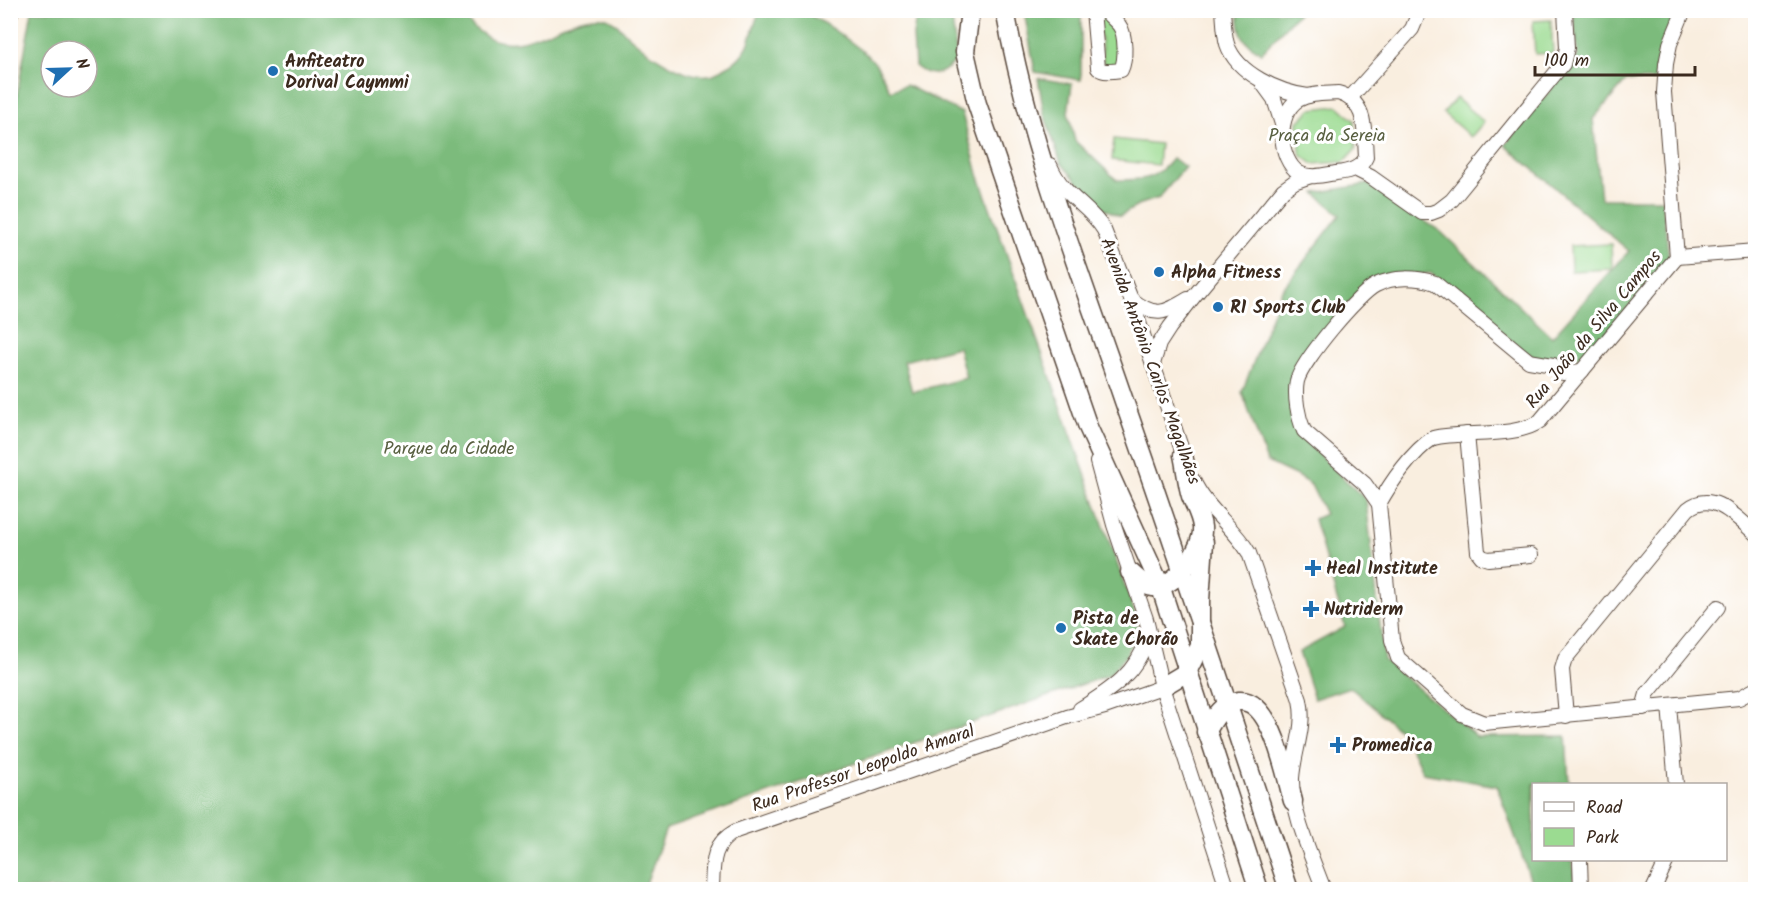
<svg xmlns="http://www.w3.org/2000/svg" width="1766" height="900" font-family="Kalam,sans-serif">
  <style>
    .green { fill: #9bdb91; stroke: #6b8258; stroke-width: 1.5 }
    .forest { fill: #7cbb7b; stroke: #5c724c; stroke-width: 1.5; fill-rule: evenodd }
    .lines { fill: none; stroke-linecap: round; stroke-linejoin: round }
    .minor-casing { stroke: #58473b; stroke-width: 16 }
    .major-casing { stroke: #58473b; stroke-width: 21 }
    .minor { stroke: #fff; stroke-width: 14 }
    .major { stroke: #fff; stroke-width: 18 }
    .poi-dot { fill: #1f6fb2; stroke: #fff; stroke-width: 2 }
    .labels { text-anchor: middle; stroke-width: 6; stroke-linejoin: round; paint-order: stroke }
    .poi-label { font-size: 18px; font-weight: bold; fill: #3b2a1e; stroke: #fff; text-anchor: start }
    .park-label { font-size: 18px; fill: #585f40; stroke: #fff }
    .street-label { font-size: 18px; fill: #3b2a1e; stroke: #fff }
  </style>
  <rect width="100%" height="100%" fill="#fff"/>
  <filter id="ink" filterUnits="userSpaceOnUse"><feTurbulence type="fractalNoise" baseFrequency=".0167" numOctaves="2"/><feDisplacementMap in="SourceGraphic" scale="12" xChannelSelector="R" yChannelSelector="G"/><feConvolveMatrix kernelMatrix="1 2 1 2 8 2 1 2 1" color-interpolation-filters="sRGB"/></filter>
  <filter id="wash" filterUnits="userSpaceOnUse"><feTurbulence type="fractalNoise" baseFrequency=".008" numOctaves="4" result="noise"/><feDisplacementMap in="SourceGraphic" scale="24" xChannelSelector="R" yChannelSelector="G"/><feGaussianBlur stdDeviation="1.35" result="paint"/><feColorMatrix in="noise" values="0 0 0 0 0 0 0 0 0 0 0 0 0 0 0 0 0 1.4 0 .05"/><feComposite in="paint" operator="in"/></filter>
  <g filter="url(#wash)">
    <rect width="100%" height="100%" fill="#f9eedf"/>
    <!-- green -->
    <g class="green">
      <polygon points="1098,16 1102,16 1116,30 1119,62 1117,65 1104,67"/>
      <polygon points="1551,20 1553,53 1535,54 1533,21"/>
      <polygon points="1456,98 1484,122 1471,137 1443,113"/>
      <polygon points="1338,106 1354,120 1356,149 1344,162 1313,164 1301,155 1300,151 1298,122 1311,109"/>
      <polygon points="1114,139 1160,144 1158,165 1112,160"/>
      <polygon points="1611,244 1612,269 1571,271 1570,246"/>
    </g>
    <!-- forest -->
    <g class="forest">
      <path d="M32,11H458C465,17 470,25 477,30C521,66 562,12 603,17C615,19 623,32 632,39C650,54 685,79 709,75C715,75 721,70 726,67C735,63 744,54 748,45C753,34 754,22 760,11C772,10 786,8 797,10C814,14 868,52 877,66C882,74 886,83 890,91L906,85L962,113L978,174L1138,622L1127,655L1109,675L666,829L644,889H11L10,133ZM51,51H87V87H51ZM958,347L966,378L912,392L904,361Z"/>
      <path d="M917,11H951L957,59C945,74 931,80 915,66L913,35Z"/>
      <polygon points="1024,11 1081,11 1081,80 1035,72"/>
      <path d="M1238,11V10L1300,11L1261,53C1240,39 1240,36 1238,11Z"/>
      <polygon points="1573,11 1681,11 1654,80 1626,81 1593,119 1601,199 1662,199 1669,259 1588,356 1539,358 1526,353 1431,273 1371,279 1296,365 1292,378 1291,418 1299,435 1366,500 1384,660 1477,737 1566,736 1569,784 1534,784 1534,860 1573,860 1575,889 1524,889 1531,881 1497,786 1423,773 1405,735 1350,687 1314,699 1299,652 1345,627 1314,519 1325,514 1311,485 1297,476 1267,462 1242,392 1281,291 1340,215 1315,193 1368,184 1440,231 1552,337 1629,251 1505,145 1578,56"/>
      <path d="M1038,78L1072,84L1068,113L1075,141L1117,180C1145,180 1155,180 1173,158L1185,167L1159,198L1141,204L1120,216L1100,207L1061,163L1044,114Z"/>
    </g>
  </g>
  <g filter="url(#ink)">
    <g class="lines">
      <defs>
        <g id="minor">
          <path d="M1093,10L1098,68C1104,73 1114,71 1121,70C1126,60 1126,34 1119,25C1115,20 1109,16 1105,10"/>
          <path d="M1223,10C1224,21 1224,33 1227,44C1237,74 1279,92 1308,96"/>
          <path d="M1684,10L1670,44L1666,64L1664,92L1677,257L1540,421C1518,438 1462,431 1433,438C1412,452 1391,482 1379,504L1392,640L1398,658L1405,664L1462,714L1484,723L1739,698L1756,689"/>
          <polyline points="10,15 12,10"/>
          <polyline points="1263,84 1274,99 1282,124"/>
          <path d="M1338,93C1368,101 1364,132 1366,157C1361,169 1348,172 1336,173C1324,175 1310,179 1299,173C1278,159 1276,114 1298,100C1310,93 1325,94 1338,93Z"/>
          <polyline points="1350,98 1412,29 1420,10"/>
          <path d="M1050,165C1064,198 1088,204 1104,230L1131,299L1186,462"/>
          <polyline points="1355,169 1371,177 1422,213 1431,213 1439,210 1452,200 1563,64 1567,48 1565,10"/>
          <polyline points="1677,257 1756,251"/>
          <path d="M1131,299C1156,318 1163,314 1188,299"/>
          <polyline points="1153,364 1159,344 1170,327 1195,295 1283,190 1294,182 1311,176"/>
          <polyline points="1467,434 1478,552 1482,557 1488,559 1531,555"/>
          <polyline points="1097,462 1114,525 1146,619 1162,687 1228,890"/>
          <path d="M1193,480C1206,509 1233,526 1249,553L1300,700C1306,726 1294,751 1292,778C1291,812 1312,857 1324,890"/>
          <path d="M1379,504L1365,484L1304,431C1298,417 1294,396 1297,381C1302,361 1359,293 1376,285C1394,276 1417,277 1435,283L1529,361L1553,365L1563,373L1582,371"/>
          <polyline points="1669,706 1676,784"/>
          <polyline points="1643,708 1647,694 1718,607"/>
          <path d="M1080,709C1112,689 1136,674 1149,636"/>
          <path d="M1566,716L1562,669L1565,659L1688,509C1713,489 1736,517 1756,534"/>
          <polyline points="1580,860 1581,890"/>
          <path d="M712,890C713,864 711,844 736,831L1067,717L1105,707L1162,687"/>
          <polyline points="1653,890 1667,860"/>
        </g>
        <g id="major">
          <polyline points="970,10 965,52 977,104 1088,427 1160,585 1259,890"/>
          <path d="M1005,10C1029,145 1080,272 1124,401C1181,563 1235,726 1289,890"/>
          <path d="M1130,572C1137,578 1143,586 1153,587C1176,588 1204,548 1202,527C1201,516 1195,506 1191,496C1187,483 1186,468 1183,455"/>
          <polyline points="1162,687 1187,672 1200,646 1200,601 1204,542"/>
          <path d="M1206,732C1214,719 1222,703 1239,701C1272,698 1286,777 1293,801"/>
        </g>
      </defs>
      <!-- minor casing -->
      <use href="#minor" class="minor-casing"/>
      <!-- major casing -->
      <use href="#major" class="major-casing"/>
      <!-- minor -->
      <use href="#minor" class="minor"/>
      <!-- major -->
      <use href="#major" class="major"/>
    </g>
  </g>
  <!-- markers -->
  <g class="poi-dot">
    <circle cx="273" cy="71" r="6"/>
    <circle cx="1159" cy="272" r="6"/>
    <circle cx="1218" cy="307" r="6"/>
    <path d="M1310 559h6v6h6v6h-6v6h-6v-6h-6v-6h6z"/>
    <path d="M1308 600h6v6h6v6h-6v6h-6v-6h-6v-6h6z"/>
    <circle cx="1061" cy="628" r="6"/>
    <path d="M1335 736h6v6h6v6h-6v6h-6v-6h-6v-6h6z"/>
  </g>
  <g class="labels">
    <!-- poi labels -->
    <g class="poi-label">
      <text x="285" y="67">Anfiteatro<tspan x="285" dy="21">Dorival Caymmi</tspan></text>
      <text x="1171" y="278">Alpha Fitness</text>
      <text x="1230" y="313">R1 Sports Club</text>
      <text x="1326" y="574">Heal Institute</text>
      <text x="1324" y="615">Nutriderm</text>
      <text x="1073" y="624">Pista de<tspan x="1073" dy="21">Skate Chorão</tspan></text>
      <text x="1352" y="751">Promedica</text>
    </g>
    <!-- park labels -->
    <g class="park-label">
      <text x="1327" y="141">Praça da Sereia</text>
      <text x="449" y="454">Parque da Cidade</text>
    </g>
    <!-- street labels -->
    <g class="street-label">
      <text transform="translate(1593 329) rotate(-50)" y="6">Rua João da Silva Campos</text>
      <text transform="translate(1151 361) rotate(70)" y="6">Avenida Antônio Carlos Magalhães</text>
      <text transform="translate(863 768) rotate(-19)" y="6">Rua Professor Leopoldo Amaral</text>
    </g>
  </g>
  <!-- margin -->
  <rect width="1766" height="900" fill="none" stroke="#fff" stroke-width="36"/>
  <!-- legend -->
  <rect x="1532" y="783" width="195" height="78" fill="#ffffff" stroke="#b1aaa5" stroke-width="1.5"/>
  <rect x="1544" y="802" width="30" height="9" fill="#ffffff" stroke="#b1aaa5" stroke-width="1.5"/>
  <text x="1586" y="813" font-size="18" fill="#3b2a1e">Road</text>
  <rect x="1544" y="828" width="30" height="18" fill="#9bdb91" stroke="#b1aaa5" stroke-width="1.5"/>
  <text x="1586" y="843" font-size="18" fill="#3b2a1e">Park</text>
  <!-- north arrow -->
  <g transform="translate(69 69) rotate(68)"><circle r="28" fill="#ffffff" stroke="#b1aaa5" stroke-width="1.5"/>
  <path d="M0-4.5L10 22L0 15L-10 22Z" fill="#1f6fb2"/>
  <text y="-9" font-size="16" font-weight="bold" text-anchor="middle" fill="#3b2a1e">N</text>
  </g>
  <!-- scale -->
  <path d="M1535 66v9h160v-9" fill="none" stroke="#3b2a1e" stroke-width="3"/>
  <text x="1544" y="66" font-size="18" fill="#3b2a1e" stroke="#ffffff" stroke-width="4.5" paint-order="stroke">100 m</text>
</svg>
